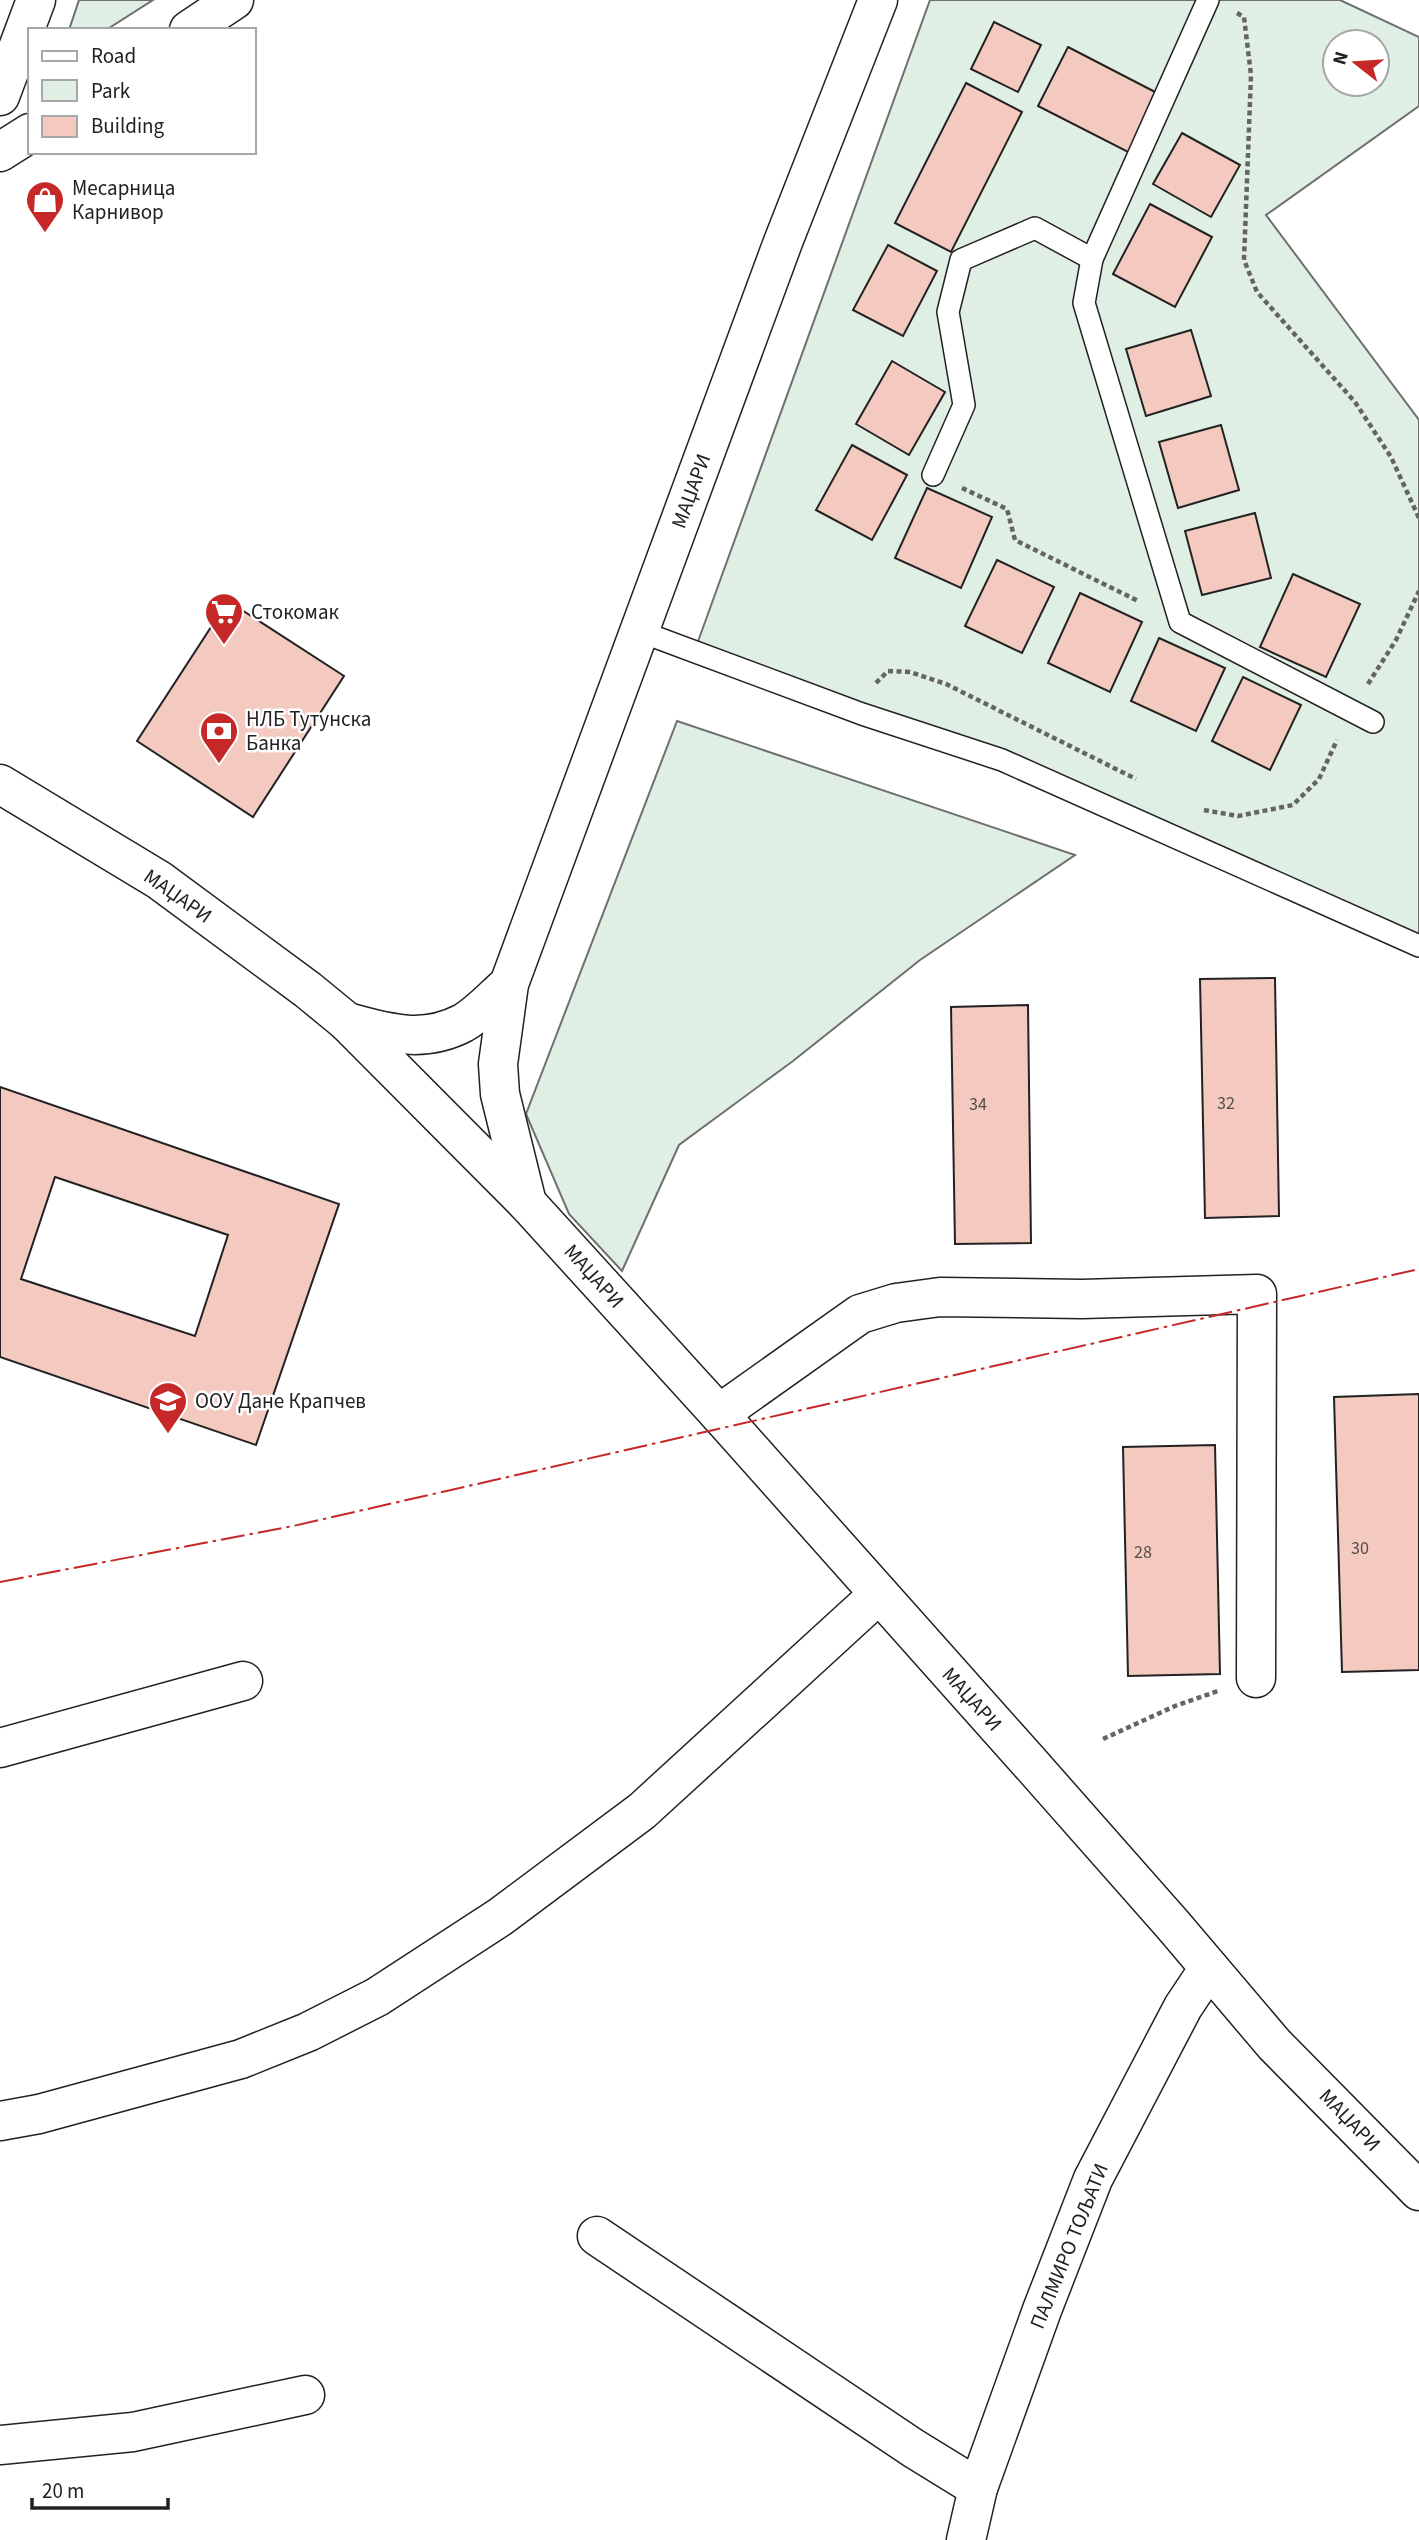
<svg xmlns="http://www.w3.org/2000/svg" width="1419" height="2540" font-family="'Source Sans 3',sans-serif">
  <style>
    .green { fill: #e0efe3; stroke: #6f6f6f; stroke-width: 2; fill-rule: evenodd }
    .building { fill: #f3c9c0; stroke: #222; stroke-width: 2; fill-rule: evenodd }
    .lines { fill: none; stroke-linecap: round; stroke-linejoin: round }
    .lane-casing { stroke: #222; stroke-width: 24 }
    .street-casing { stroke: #222; stroke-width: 41 }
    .secondary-casing { stroke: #222; stroke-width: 41 }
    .path { stroke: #646464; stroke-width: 4.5; stroke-dasharray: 5 3.5; stroke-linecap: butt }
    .lane { stroke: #fff; stroke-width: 21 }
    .street { stroke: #fff; stroke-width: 38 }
    .secondary { stroke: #fff; stroke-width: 38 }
    .power { stroke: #c62828; stroke-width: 2; stroke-dasharray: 24 5 3.5 5; stroke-linecap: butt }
    .labels { text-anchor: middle; stroke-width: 5; stroke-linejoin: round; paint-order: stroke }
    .number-label { font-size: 18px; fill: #564c4a }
    .poi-label { font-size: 21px; fill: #222; stroke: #fff; text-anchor: start }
    .street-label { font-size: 21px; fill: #222; stroke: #fff }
  </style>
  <rect width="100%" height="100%" fill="#fff"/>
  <!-- green -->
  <g class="green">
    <polygon points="79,0 153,0 106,30 69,30"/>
    <path d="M930,0H1340L1419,37V106L1266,215L1419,420V954L1002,760L692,658ZM1335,42H1377V84H1335Z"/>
    <polygon points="677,721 1075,855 920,960 793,1061 679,1145 622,1271 569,1214 526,1114"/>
  </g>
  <!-- building -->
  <g class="building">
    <polygon points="994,22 1041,45 1018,92 971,69"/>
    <polygon points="1068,47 1161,95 1130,153 1038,106"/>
    <polygon points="966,83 1022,112 951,252 895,223"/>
    <polygon points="1182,133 1240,165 1211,217 1153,184"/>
    <polygon points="1150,204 1212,237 1175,307 1113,274"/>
    <polygon points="888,245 937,271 903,336 853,310"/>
    <polygon points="1191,330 1211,396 1146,416 1126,349"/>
    <polygon points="892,361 945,392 909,455 856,424"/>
    <polygon points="1221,425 1239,490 1178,508 1159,442"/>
    <polygon points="852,445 907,475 872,540 816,510"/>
    <polygon points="927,488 992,517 961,588 895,558"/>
    <polygon points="1255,513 1271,578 1202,595 1185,531"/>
    <polygon points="997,560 1054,587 1022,653 965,626"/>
    <polygon points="1293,574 1360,604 1326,677 1260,647"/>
    <polygon points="1080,593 1142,622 1110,692 1048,663"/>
    <polygon points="228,601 344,676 253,817 137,741"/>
    <polygon points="1159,638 1225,668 1196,731 1131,701"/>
    <polygon points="1243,677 1301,705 1270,770 1212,741"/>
    <polygon points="1275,978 1279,1216 1205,1218 1200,979"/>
    <polygon points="1028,1005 1031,1243 955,1244 951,1007"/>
    <path d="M0,1087L339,1204L256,1445L0,1357ZM55,1177L228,1235L195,1336L21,1279Z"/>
    <polygon points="1419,1394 1419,1670 1342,1672 1334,1397"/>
    <polygon points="1215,1445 1220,1674 1128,1676 1123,1447"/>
  </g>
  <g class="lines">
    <defs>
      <g id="lane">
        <polyline points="1208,0 1092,259 1084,303 1180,622 1373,722"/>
        <polyline points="933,475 964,405 948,312 961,260 1035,228 1092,259"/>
        <polyline points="639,631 862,714 1002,760 1419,946"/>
      </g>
      <g id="street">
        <polyline points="189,30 234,0"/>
        <polyline points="0,96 36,0"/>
        <polyline points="0,152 30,133"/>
        <path d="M347,1022C387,1033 423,1044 463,1023C479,1014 494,997 509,984"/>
        <polyline points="527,1203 500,1094 498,1064 509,984 783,242 878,0"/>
        <polyline points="719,1414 860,1314 896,1303 940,1297 1082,1299 1257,1294 1256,1678"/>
        <polyline points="0,1748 243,1681"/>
        <polyline points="0,2121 39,2114 241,2059 308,2032 377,1997 500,1917 642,1811 879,1594"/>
        <polyline points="597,2236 913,2448 978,2488"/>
        <polyline points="0,2445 133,2432 305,2395"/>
        <polyline points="966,2540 978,2488 1042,2310 1093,2179 1183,2007 1209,1968"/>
      </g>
      <polyline id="secondary" points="0,784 159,880 308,990 347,1022 527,1203 719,1414 1030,1763 1173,1925 1274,2044 1419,2191"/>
    </defs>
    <!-- lane casing -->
    <use href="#lane" class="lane-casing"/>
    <!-- street casing -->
    <use href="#street" class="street-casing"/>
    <!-- secondary casing -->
    <use href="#secondary" class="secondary-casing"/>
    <!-- path -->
    <g class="path">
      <polyline points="1237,13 1244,17 1251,75 1244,260 1257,292 1355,402 1391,457 1419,518"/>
      <polyline points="962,488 1007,509 1015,540 1138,601"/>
      <polyline points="876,683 888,671 910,672 946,684 1136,779"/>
      <polyline points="1368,684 1396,640 1419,591"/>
      <polyline points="1204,810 1238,816 1293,805 1319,779 1337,740"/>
      <polyline points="1103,1739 1175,1706 1218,1691"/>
    </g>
    <!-- lane -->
    <use href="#lane" class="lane"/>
    <!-- street -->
    <use href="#street" class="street"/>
    <!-- secondary -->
    <use href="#secondary" class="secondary"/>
    <!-- power -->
    <polyline class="power" points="0,1582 293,1526 1419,1269"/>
  </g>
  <!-- icons -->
  <defs>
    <symbol id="shop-pin" viewBox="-11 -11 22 30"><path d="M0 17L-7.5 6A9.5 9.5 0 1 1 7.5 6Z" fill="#c62828" stroke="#fff"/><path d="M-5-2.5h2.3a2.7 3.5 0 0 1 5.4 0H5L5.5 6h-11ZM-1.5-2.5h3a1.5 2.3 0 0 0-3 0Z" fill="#fff"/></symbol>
    <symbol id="supermarket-pin" viewBox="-11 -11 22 30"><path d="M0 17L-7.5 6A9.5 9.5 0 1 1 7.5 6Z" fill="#c62828" stroke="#fff"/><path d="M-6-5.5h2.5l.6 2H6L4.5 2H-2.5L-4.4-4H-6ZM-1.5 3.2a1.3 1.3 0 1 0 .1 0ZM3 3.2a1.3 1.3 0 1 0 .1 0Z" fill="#fff"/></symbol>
    <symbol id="bank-pin" viewBox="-11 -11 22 30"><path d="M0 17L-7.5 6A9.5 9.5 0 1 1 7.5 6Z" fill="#c62828" stroke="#fff"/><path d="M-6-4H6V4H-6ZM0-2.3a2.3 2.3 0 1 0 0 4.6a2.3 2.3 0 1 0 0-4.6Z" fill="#fff"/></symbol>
    <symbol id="school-pin" viewBox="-11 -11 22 30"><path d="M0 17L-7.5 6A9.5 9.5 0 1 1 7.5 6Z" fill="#c62828" stroke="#fff"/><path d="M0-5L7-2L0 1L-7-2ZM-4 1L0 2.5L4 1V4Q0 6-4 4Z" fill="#fff"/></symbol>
  </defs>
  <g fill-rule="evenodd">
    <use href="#shop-pin" x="23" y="178" width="44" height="60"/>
    <use href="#supermarket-pin" x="202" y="590" width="44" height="60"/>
    <use href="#bank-pin" x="197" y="709" width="44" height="60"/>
    <use href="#school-pin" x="146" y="1379" width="44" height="60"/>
  </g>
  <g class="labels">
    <!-- number labels -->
    <g class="number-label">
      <text x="1226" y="1109">32</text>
      <text x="978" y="1110">34</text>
      <text x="1360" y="1554">30</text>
      <text x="1143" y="1558">28</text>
    </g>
    <!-- poi labels -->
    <g class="poi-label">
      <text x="72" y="195">Месарница<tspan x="72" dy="24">Карнивор</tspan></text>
      <text x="251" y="619">Стокомак</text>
      <text x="246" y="726">НЛБ Тутунска<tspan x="246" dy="24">Банка</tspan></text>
      <text x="195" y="1408">ООУ Дане Крапчев</text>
    </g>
    <!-- street labels -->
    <g class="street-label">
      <text transform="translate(691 491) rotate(-70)" y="7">МАЏАРИ</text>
      <text transform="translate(178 896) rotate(35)" y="7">МАЏАРИ</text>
      <text transform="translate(594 1276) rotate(48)" y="7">МАЏАРИ</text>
      <text transform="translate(972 1699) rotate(48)" y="7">МАЏАРИ</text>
      <text transform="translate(1350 2120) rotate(46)" y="7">МАЏАРИ</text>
      <text transform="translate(1069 2246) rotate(-68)" y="7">ПАЛМИРО ТОЉАТИ</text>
    </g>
  </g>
  <!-- legend -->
  <rect x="28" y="28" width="228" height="126" fill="#ffffff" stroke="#a7a7a7" stroke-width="2"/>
  <rect x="42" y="51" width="35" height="10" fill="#ffffff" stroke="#a7a7a7" stroke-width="2"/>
  <text x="91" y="63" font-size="21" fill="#222222">Road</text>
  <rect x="42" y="80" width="35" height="21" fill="#e0efe3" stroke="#a7a7a7" stroke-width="2"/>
  <text x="91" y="98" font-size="21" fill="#222222">Park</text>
  <rect x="42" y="116" width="35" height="21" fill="#f3c9c0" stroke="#a7a7a7" stroke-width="2"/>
  <text x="91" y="133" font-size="21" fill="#222222">Building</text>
  <!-- north arrow -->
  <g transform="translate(1356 63) rotate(287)"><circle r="33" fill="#ffffff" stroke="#a7a7a7" stroke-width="2"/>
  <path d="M0-5L12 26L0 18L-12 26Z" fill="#c62828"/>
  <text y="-10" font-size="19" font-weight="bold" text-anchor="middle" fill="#222222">N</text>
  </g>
  <!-- scale -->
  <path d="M32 2498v10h136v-10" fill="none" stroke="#222222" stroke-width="3.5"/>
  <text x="42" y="2498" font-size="21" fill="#222222" stroke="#ffffff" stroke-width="5" paint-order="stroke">20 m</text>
</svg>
